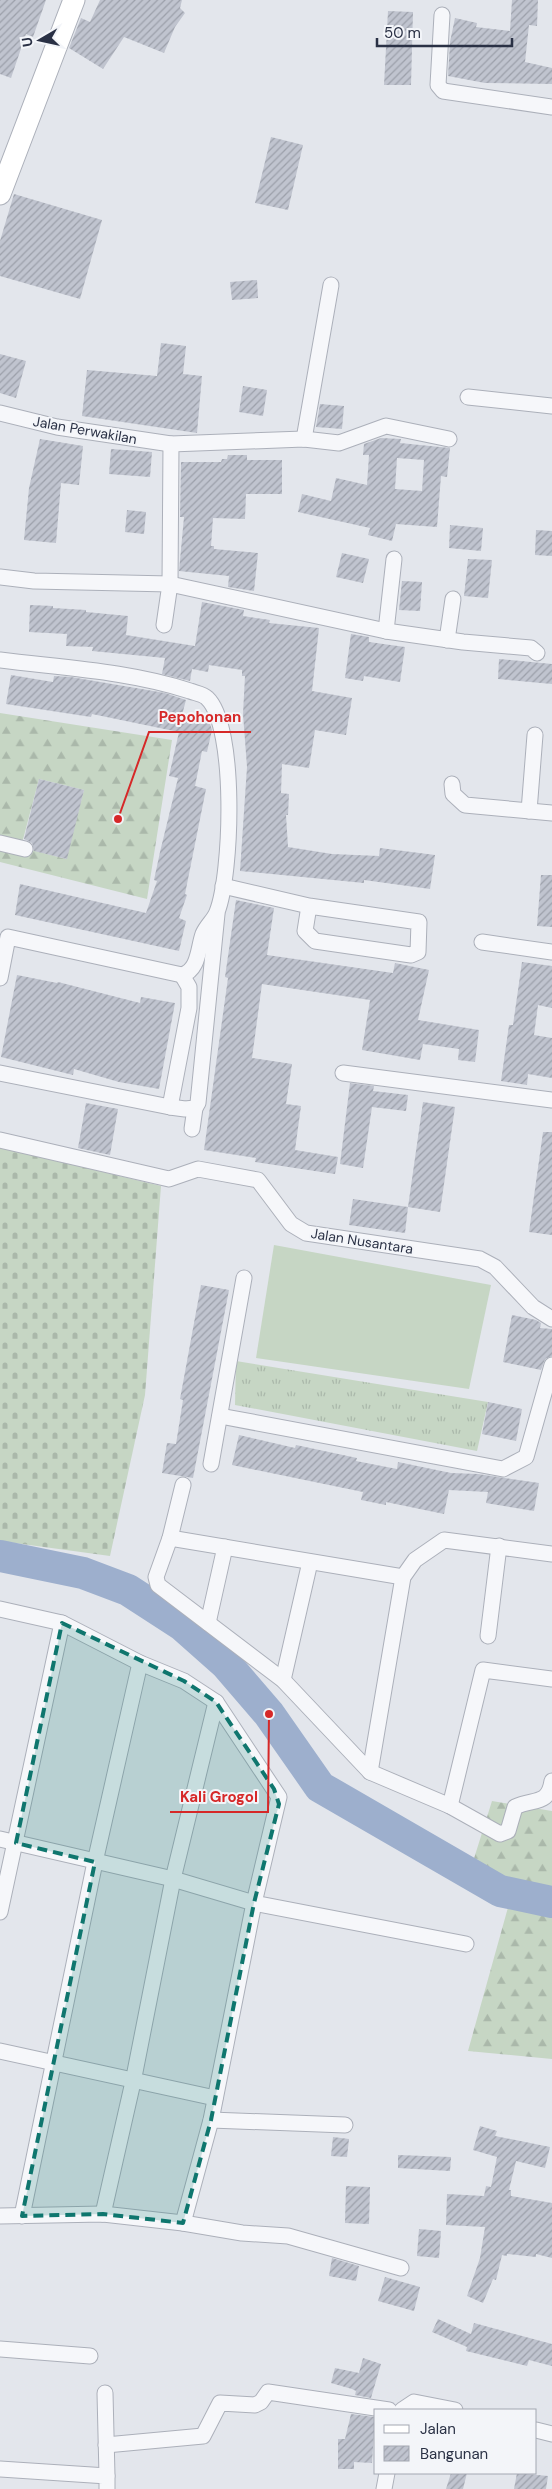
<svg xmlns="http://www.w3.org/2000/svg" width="552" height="2489" font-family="'DM Sans',sans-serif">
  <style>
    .grass { fill: url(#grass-tufts) }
    .forest { fill: url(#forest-firs); fill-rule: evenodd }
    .cemetery { fill: url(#cemetery-stones) }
    .pitch { fill: #c6d6c4 }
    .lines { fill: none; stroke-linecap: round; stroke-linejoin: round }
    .river { stroke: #9dafcd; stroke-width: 32 }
    .building { fill: url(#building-hatch); fill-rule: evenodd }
    .street-casing { stroke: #acb0ba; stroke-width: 17 }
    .secondary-casing { stroke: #acb0ba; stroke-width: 23 }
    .street { stroke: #f6f7fa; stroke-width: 15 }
    .secondary { stroke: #fff; stroke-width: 21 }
    .marked { fill: #0f766e; fill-opacity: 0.2; stroke: #0f766e; stroke-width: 4; stroke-dasharray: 10 6; stroke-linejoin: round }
    .labels { text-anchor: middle; stroke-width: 4; stroke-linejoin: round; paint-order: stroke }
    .street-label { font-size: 14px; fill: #2a3145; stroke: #f3f5f9 }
    .leader { fill: none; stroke: #d62828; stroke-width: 2 }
    .callout-dot { fill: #d62828; stroke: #f3f5f9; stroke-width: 2 }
    .callout-label { font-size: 15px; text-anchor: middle; font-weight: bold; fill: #d62828; stroke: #f3f5f9; stroke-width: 4; stroke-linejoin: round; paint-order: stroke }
  </style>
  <defs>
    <pattern id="grass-tufts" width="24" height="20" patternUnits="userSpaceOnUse" patternTransform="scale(1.25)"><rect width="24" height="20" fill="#c6d6c4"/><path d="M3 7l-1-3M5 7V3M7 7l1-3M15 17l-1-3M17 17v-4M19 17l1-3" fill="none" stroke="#aab8aa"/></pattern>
    <pattern id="forest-firs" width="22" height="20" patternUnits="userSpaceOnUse" patternTransform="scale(1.25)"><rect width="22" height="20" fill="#c6d6c4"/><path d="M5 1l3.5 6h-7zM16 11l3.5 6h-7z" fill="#aab8aa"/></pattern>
    <pattern id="cemetery-stones" width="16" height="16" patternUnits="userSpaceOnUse" patternTransform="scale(1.25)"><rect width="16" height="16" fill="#c6d6c4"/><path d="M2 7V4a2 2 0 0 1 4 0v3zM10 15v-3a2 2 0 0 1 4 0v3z" fill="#aab8aa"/></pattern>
    <pattern id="building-hatch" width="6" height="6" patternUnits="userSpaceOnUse" patternTransform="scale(1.25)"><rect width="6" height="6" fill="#c0c4cf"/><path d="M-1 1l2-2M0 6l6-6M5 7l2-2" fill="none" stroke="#9ca0aa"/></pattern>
  </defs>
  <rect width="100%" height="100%" fill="#e3e6ec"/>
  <!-- grass -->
  <polygon class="grass" points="236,1361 488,1402 477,1451 235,1405"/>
  <!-- forest -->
  <g class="forest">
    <path d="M0,713L172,740L147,899L0,862ZM39,779L84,790L66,859L21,847Z"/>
    <polygon points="492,1801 552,1811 552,2059 468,2051 512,1893 471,1868"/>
  </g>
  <!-- cemetery -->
  <polygon class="cemetery" points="0,1147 161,1186 145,1395 110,1556 0,1541"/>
  <!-- pitch -->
  <polygon class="pitch" points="274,1245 491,1285 469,1389 256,1358"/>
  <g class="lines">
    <!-- river -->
    <polyline class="river" points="0,1556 83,1573 128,1590 182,1625 226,1664 269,1714 320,1787 500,1891 552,1902"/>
  </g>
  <!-- building -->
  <g class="building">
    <polygon points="0,0 46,0 33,37 26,34 11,78 0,74"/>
    <polygon points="100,0 182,0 180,8 185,13 175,27 164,53 124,37 103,69 69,48 81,18 90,22"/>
    <polygon points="512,0 538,0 537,26 529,25 525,62 552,68 552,84 485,83 448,76 450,42 455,18 477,23 476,27 510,31"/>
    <polygon points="388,11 413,12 411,85 384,85"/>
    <polygon points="271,137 303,145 288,210 255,203"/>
    <polygon points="14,194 102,220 80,299 0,276 0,241"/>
    <polygon points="257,280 258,298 232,300 230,282"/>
    <polygon points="161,343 186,346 183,374 202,376 197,433 82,416 87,370 157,376"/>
    <polygon points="0,354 26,361 16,398 0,393"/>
    <polygon points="243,386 267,390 263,416 239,412"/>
    <polygon points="320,404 344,406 342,429 316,427"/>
    <path d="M381,438L401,439L400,443L450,448L447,477L441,476L437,527L396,524L392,541L368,535L370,528L298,512L302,494L331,501L336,478L367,485L369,455H363L364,444ZM397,458L424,460L422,491L395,489Z"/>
    <polygon points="40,439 83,446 79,485 61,483 56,543 24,540 29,488"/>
    <polygon points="111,449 152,452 150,477 109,474"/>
    <polygon points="228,455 247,455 247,460 282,460 282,494 246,494 245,519 213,518 211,546 214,546 214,549 258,553 254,591 228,587 229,576 179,571 184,517 180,517 181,462 221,462 222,459 227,459"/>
    <polygon points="127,510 146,512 144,534 125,532"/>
    <polygon points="450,525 483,528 481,551 449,548"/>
    <polygon points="536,530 552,531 552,556 535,555"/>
    <polygon points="342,553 369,559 363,583 336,577"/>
    <polygon points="468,559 492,560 488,598 464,596"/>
    <polygon points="402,581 422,582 420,611 399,610"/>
    <polygon points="202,602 244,610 243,616 270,620 269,623 319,628 312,691 352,698 346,735 315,730 309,768 282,764 281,793 289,794 288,815 286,815 288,847 332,854 379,856 380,848 435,855 430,889 364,880 364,883 240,871 247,767 243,714 245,676 242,676 242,670 209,665 208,672 192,669 190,681 162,674 165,658 92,651 93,647 66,646 67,634 29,632 30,605 53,606 53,608 86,610 86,612 128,616 126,635 195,646"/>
    <polygon points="351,634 369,637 369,642 405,647 400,682 364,676 363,681 345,678"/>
    <polygon points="499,659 552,664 552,684 498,679"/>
    <polygon points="11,675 53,682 54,676 71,677 165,693 186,700 182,715 209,721 212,730 207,752 202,751 195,786 206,789 185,894 187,895 179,918 186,921 179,951 15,915 20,884 146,913 157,881 154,880 160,852 178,778 169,776 179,732 92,714 91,717 6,704"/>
    <polygon points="39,779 84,790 67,859 34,851 32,843 24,839"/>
    <polygon points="541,875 552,875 552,927 537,926"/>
    <polygon points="236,900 274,908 267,955 393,973 395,963 429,970 418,1020 479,1030 475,1062 458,1060 459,1049 423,1044 420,1060 362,1050 370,1000 262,984 252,1058 292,1064 286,1104 301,1106 295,1150 338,1157 335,1174 255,1162 256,1158 204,1150 228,978 225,977"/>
    <polygon points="522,962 552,966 552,1008 538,1005 534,1035 552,1038 552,1078 528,1074 527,1085 501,1081 509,1025 513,1025"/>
    <polygon points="17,975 57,983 58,982 140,1003 141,997 175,1003 159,1089 119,1082 74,1069 73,1075 1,1057"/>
    <polygon points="350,1083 374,1086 373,1091 408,1095 406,1111 372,1107 363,1168 340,1164"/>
    <polygon points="423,1102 455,1107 440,1212 408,1207"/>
    <polygon points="86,1103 118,1109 110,1155 78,1148"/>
    <polygon points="543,1132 552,1132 552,1235 529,1232"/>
    <polygon points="353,1199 408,1207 405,1233 349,1225"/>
    <polygon points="201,1285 229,1290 193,1478 162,1473 167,1443 176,1444 183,1400 180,1399"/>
    <polygon points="512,1315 536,1320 541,1323 540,1328 552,1329 552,1356 545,1359 541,1370 503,1362"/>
    <polygon points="488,1402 522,1409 516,1441 482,1434"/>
    <polygon points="239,1435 295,1448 296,1445 357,1458 356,1461 397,1469 398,1462 451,1473 478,1474 539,1483 534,1511 486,1503 488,1492 449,1490 444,1514 386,1502 386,1505 361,1500 363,1492 232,1465"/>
    <polygon points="480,2126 497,2131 495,2136 550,2147 545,2168 516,2161 509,2190 511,2190 511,2196 552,2203 552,2258 536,2254 536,2257 507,2254 507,2256 502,2255 496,2280 493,2279 483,2303 467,2296 480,2258 485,2227 446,2225 447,2194 484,2196 486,2186 491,2187 497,2157 473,2150"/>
    <polygon points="333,2137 349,2139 347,2157 331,2156"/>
    <polygon points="398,2155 451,2157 450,2171 398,2168"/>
    <polygon points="346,2186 370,2187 369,2224 345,2223"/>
    <polygon points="419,2229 441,2231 439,2258 417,2256"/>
    <polygon points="332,2258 359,2266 356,2281 329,2276"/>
    <polygon points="385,2277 420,2287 414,2311 378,2301"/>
    <polygon points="438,2319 471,2334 474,2323 552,2344 552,2366 529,2360 527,2366 466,2351 467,2347 432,2332"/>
    <polygon points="363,2358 381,2364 371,2398 355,2395 356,2391 352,2389 331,2383 335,2368 359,2373"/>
    <polygon points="351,2414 375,2417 372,2463 354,2462 354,2469 338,2469 338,2439 345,2439"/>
    <polygon points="451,2473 467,2473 463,2489 446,2489"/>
    <polygon points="517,2473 548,2476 546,2489 514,2489"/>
  </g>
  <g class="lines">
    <defs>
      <g id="street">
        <polyline points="442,15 438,85 443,91 552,107"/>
        <polyline points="468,397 552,406"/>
        <polyline points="0,413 57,427 171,444"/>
        <polyline points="304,439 331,285"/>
        <polyline points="0,577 34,581 170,584 386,631 463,642 531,648 537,653"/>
        <polyline points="164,625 170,584 171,444 304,439 339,443 386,426 449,439"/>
        <polyline points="386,631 394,559"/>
        <polyline points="447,640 453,599"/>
        <path d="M0,660C63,668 129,671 190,691C195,693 203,694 207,698C237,726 232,874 217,912C214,920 207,925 203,934C198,948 199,970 182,975L8,937L0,978"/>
        <polyline points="452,784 453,794 465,805 552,813"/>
        <polyline points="529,811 535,735"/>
        <polyline points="0,843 25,849"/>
        <polyline points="223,886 309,906 419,922 418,952 411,955 315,941 305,931 309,906"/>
        <polyline points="482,942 552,952"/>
        <polyline points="0,1073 170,1107 189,1008 189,987 182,975"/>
        <polyline points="343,1073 552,1100"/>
        <polyline points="170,1107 185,1109 195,1108 198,1103 217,914"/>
        <polyline points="192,1129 195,1108"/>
        <polyline points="0,1140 169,1179 198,1169 258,1180 291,1224 306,1233 480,1259 495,1267 533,1307 552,1319"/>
        <polyline points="220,1416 503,1469 526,1457 552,1365"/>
        <polyline points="211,1464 244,1278"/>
        <path d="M183,1485L170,1538L156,1577L158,1585L283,1680L370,1772L450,1806L500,1834L508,1831L515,1807C534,1798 548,1806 552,1781"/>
        <polyline points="170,1538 403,1577"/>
        <polyline points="0,1609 62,1623 140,1663 184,1681 216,1702 279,1797 254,1903 211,2120 183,2223"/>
        <polyline points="208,1623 225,1547"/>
        <polyline points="488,1636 499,1546"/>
        <polyline points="283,1680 310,1562"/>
        <polyline points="370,1772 403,1577 415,1560 444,1540 552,1554"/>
        <polyline points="450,1806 483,1670 552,1679"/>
        <polyline points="0,1839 173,1879 254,1903 466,1944"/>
        <polyline points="0,1912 62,1623"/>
        <polyline points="0,2051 215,2098"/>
        <polyline points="211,2120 345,2125"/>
        <polyline points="103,2214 133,2082 173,1879 216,1702"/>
        <polyline points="0,2216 103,2214 183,2223 242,2233 288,2236 401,2268"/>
        <polyline points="22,2216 95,1862 140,1663"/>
        <polyline points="0,2349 90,2356"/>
        <polyline points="105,2393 107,2476"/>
        <polyline points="402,2410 414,2402 455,2410"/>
        <polyline points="536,2430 552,2434"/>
        <polyline points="106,2445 203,2436 220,2403 255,2405 261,2402 268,2392 389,2410"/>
        <polyline points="0,2469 107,2476 107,2489"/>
        <polyline points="384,2489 387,2473"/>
      </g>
      <polyline id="secondary" points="0,194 74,0"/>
    </defs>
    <!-- street casing -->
    <use href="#street" class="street-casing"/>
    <!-- secondary casing -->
    <use href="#secondary" class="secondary-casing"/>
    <!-- street -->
    <use href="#street" class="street"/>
    <!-- secondary -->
    <use href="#secondary" class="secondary"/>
  </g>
  <!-- marked area -->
  <path class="marked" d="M62,1623L184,1681L216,1702L274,1789L279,1804L254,1903L211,2120L183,2223L103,2214L22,2216L95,1862L16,1843Z"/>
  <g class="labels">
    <!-- street labels -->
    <g class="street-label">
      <text transform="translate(85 430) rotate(10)" y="5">Jalan Perwakilan</text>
      <text transform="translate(362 1241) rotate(9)" y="5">Jalan Nusantara</text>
    </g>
  </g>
  <!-- callouts -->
  <path class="leader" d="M118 819L149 732H251M269 1714L268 1812H170"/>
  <g class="callout-dot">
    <circle cx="118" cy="819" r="5"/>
    <circle cx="269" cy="1714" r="5"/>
  </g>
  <g class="callout-label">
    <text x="200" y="722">Pepohonan</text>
    <text x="219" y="1802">Kali Grogol</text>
  </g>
  <!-- legend -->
  <rect x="374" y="2409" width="162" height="65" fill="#f3f5f9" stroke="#a3a7b1"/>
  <rect x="384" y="2425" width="25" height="8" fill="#ffffff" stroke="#a3a7b1"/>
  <text x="420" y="2434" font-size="15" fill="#2a3145">Jalan</text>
  <rect x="384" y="2446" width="25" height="15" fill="url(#building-hatch)" stroke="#a3a7b1"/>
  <text x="420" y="2459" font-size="15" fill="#2a3145">Bangunan</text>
  <!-- north arrow -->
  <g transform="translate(40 40) rotate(261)" stroke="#f3f5f9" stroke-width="4" paint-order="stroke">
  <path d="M0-4L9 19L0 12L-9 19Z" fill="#2a3145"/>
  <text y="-8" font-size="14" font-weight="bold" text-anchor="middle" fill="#2a3145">U</text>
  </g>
  <!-- scale -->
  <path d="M377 38v8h135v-8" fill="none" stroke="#2a3145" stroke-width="2.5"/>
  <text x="384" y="38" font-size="15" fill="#2a3145" stroke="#f3f5f9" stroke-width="4" paint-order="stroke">50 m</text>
</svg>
